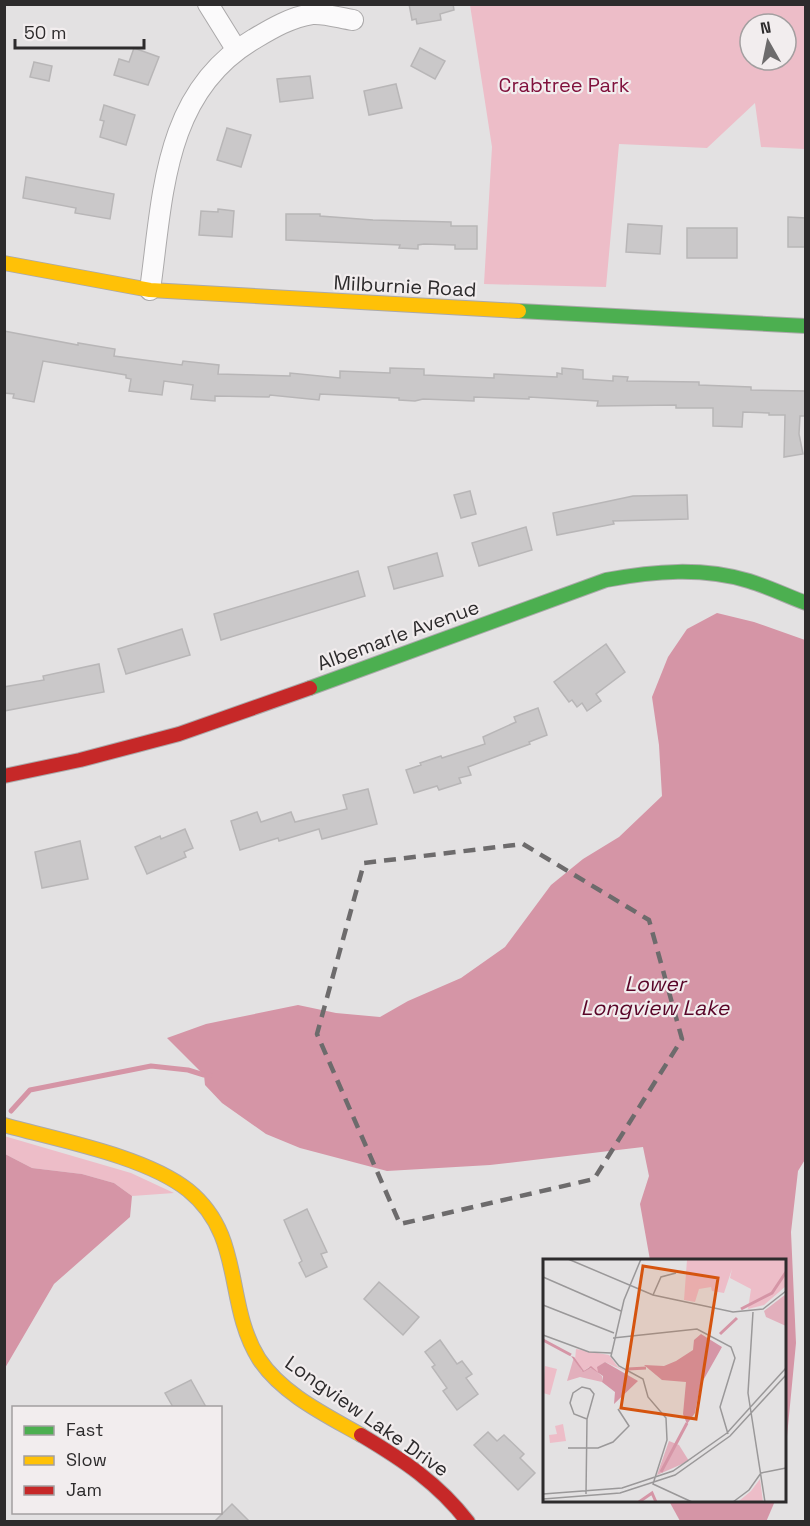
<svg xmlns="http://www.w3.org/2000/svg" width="810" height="1526" font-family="'Space Grotesk',sans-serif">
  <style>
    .green { fill: #edbdc8; fill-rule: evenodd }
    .water { fill: #d595a6 }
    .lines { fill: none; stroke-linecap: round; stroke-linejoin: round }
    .stream { stroke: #d595a6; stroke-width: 5 }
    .building { fill: #cac8c9; stroke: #b8b6b7; stroke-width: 1.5 }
    .street-casing { stroke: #aba9aa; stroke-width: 22 }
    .fast-casing { stroke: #aba9aa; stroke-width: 16 }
    .slow-casing { stroke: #aba9aa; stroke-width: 16 }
    .jam-casing { stroke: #aba9aa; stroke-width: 16 }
    .street { stroke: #fbfafb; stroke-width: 20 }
    .fast { stroke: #4caf50; stroke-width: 14 }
    .slow { stroke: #ffc107; stroke-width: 14 }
    .jam { stroke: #c62828; stroke-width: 14 }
    .marked { fill: none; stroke: #6d6b6c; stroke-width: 4.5; stroke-dasharray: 12 8; stroke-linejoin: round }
    .labels { text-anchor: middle; stroke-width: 4.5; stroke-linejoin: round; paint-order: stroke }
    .park-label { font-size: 20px; fill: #80123d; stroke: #f2edee }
    .street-label { font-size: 20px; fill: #2d2b2c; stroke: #f2edee }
    .water-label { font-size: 21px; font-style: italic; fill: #590528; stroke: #f2edee }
    .inset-river { fill: none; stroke: #d595a6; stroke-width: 3 }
    .inset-road { fill: none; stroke: #9a9899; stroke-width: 1.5 }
    .view { fill: #d5540f; fill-opacity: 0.15; stroke: #d5540f; stroke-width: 3 }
    .inset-edge { fill: none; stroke: #2d2b2c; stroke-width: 3 }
  </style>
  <rect width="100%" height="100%" fill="#e3e1e2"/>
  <!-- green -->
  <g class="green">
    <path d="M470,5H805V149L761,147L755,103L707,148L619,144L606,287L484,284L492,147ZM750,24H786V60H750Z"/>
    <polygon points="4,1136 131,1173 174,1193 132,1196 114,1183 82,1174 32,1168 5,1154"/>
  </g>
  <!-- water -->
  <g class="water">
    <polygon points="717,613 754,622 805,640 806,1158 798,1171 791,1232 796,1343 785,1457 784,1260 650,1260 640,1204 649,1176 643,1147 490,1165 387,1171 300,1148 266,1134 222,1103 205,1085 204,1075 167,1038 206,1024 298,1005 336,1013 380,1017 408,1001 461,978 505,947 551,885 583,859 619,837 662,796 659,745 652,697 668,657 687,629"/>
    <polygon points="5,1154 32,1168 82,1174 114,1183 132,1196 130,1217 54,1284 5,1368"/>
    <polygon points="669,1501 775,1501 766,1522 680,1521"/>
  </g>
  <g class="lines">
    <!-- stream -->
    <polyline class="stream" points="11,1111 30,1090 151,1066 188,1070 204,1075 210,1075"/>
  </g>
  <!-- building -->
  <g class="building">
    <polygon points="409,4 453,4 454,10 440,14 441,20 417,24 416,19 412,20"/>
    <polygon points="134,48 159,57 148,85 114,75 119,59 129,62"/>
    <polygon points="420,48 445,61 435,79 411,66"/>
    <polygon points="34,62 52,66 49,81 30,77"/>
    <polygon points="310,76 313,98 280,102 277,79"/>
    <polygon points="396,84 402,108 369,115 364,91"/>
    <polygon points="104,105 135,115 126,145 100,137 104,121 100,120"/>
    <polygon points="227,128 251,135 241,167 217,160"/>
    <polygon points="26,177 114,194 110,219 75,213 76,208 23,198"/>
    <polygon points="218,209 234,211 232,237 199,235 201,211 218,212"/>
    <polygon points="286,214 320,214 320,216 373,220 451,222 451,226 477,226 477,249 455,249 455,245 424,244 418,245 418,249 399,248 400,245 286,240"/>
    <polygon points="788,217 806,218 806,247 788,247"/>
    <polygon points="628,224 662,226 660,254 626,252"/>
    <rect x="687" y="228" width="50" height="30"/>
    <polygon points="4,331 78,345 78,343 115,349 114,356 182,365 183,361 219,365 218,374 290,376 290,373 340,378 340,371 390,373 390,368 424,369 424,375 494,378 494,374 557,377 557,373 562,374 562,368 583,370 583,379 613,381 613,376 628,377 627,381 699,382 699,385 751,387 751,390 806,391 806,416 800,416 799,434 803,454 784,457 785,415 769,415 769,413 743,412 742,427 713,426 713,408 676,408 676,405 597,406 598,401 529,397 529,399 474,397 474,401 423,399 415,401 399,400 399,398 320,394 319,400 270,395 269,397 215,396 215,401 191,399 193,385 164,381 162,395 129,391 131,379 126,378 126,375 43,361 34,402 13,398 14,394 4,393"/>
    <polygon points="470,491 476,514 461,518 454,495"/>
    <polygon points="687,495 688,519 613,521 614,524 557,535 553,513 633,496"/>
    <polygon points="526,527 532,550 479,566 472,543"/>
    <polygon points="437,553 443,576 394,589 388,567"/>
    <polygon points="358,571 365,596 221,640 214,614"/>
    <polygon points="182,629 190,655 126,674 118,649"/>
    <polygon points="606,644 625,672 596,694 601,701 587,711 582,703 577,707 572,700 569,702 554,682"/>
    <polygon points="99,664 104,692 4,711 4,687 44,680 43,676"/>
    <polygon points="538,708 547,735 529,742 530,744 468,767 471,775 459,778 461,783 439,790 437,786 414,793 406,770 421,765 420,763 441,756 442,758 485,744 483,737 516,722 514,717"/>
    <polygon points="368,789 377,824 322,839 319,829 279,841 278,838 240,850 231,821 257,812 261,822 291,812 295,822 347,809 343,795"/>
    <polygon points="185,829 193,848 184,852 186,857 147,874 135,847 160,836 161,839"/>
    <polygon points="80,841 88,879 42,888 35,852"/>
    <polygon points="307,1209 327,1252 321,1254 327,1267 306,1277 299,1263 302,1261 284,1220"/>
    <polygon points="379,1282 419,1317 403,1335 364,1299"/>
    <polygon points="440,1340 457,1364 462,1361 472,1374 466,1378 478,1394 457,1410 443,1391 447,1388 432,1367 435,1365 425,1352"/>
    <polygon points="191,1380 206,1407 173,1407 165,1393"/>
    <polygon points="488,1432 497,1441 504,1435 524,1454 520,1458 535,1473 518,1490 474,1445"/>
    <polygon points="232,1504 249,1521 215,1521"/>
  </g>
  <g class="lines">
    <defs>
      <g id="street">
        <polyline points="208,4 236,49"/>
        <path d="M150,290C163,197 163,92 254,39C271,29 291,17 312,14C325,13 340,18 353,20"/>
      </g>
      <g id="fast">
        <polyline points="519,311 806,326"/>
        <path d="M310,688L606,580C654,571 702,567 749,581C769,587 787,596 806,603"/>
      </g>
      <g id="slow">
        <polyline points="4,263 150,290 519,311"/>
        <path d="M4,1125C58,1140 145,1156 188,1190C245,1236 224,1303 259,1359C282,1394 326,1415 361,1435"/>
      </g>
      <g id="jam">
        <polyline points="4,776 80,760 179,734 310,688"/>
        <path d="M361,1435C403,1460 438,1483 468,1522"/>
      </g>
    </defs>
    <!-- street casing -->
    <use href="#street" class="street-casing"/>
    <!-- fast casing -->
    <use href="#fast" class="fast-casing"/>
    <!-- slow casing -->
    <use href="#slow" class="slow-casing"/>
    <!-- jam casing -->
    <use href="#jam" class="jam-casing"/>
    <!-- street -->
    <use href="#street" class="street"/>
    <!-- fast -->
    <use href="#fast" class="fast"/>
    <!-- slow -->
    <use href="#slow" class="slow"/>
    <!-- jam -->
    <use href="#jam" class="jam"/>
  </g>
  <!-- marked area -->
  <path class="marked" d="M523,844L649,920L682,1039L594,1179L400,1224L317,1034L364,863Z"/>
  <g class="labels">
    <!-- park labels -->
    <g class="park-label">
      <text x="564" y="92">Crabtree Park</text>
    </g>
    <!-- street labels -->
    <g class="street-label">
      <text transform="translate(405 286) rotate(3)" y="7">Milburnie Road</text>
      <text transform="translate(398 635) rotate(-20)" y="7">Albemarle Avenue</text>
      <text transform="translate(367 1416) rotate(35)" y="7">Longview Lake Drive</text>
    </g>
    <!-- water labels -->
    <g class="water-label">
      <text x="655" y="991">Lower<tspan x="655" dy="24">Longview Lake</tspan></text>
    </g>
  </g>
  <!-- overview -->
  <g transform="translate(543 1259)">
    <rect width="243" height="243" fill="#e3e1e2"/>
    <path d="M243,0V27L221,46L205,50L208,30L187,19L189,10L181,34L169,32L168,28L156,30L152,43L141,41L144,1ZM33,90L66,96L75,108L99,120L62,103L55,108V114L46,108L41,112L32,101ZM2,107L14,110L7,136L0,134ZM20,165L23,182L7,184L6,176L14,175L12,167ZM217,220L220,243L196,242L208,232Z" fill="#edbdc8"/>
    <path d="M243,35V67L223,58L221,52ZM31,98L39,112L49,109L59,117V123L37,118L24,122ZM126,182L136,186L146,202L114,216Z" fill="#e2afbc"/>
    <path d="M158,75L179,88L157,127L152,154L144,165L140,155L143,123L119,121L101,106L121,107L133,102L150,91L151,81ZM28,97L31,98L41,112L48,107L55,113L54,108L62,103L95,122L71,145L72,133L59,123L60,117L48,109L40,113Z" fill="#d595a6"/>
    <path class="inset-river" d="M198,50L229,34L243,13M177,75L194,59M0,81L28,96M85,110L103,109M118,213L144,164M96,243L109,234L113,243"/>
    <path class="inset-road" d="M25,0L110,36L190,53L220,50L243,32M98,0L81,41L68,97L76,107L100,120L105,138L123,159L124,181L110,225L149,243M0,18L78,52M110,36L118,18L133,14M0,46L71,74M210,53L205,134L222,243M0,76L46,93L68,94M70,79L154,70L188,88L192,99L177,148L185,175M25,189H55L70,183L86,167L75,150M0,235L79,229L130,212L184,174L243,109M43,235L44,160L31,155L27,144L30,134L39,128L47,130L51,135L44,160M0,240L77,234L132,216L187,177L243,116M190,243L206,231L218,214L243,209"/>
    <path class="view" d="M100,7L175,19L153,160L78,149Z"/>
    <rect width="243" height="243" class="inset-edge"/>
  </g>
  <!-- border -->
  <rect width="810" height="1526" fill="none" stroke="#2d2b2c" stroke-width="12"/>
  <!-- legend -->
  <rect x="12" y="1406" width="210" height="108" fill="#f2edee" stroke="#a39fa0" stroke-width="1.5"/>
  <rect x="24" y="1426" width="30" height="9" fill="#4caf50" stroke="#a39fa0" stroke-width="1.5"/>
  <text x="66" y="1436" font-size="18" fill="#2d2b2c">Fast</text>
  <rect x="24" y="1456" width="30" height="9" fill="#ffc107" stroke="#a39fa0" stroke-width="1.5"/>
  <text x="66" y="1466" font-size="18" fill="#2d2b2c">Slow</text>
  <rect x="24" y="1486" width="30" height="9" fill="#c62828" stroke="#a39fa0" stroke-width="1.5"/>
  <text x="66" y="1496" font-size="18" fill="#2d2b2c">Jam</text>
  <!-- north arrow -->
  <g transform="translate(768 42) rotate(351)"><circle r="28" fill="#f2edee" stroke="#a39fa0" stroke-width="1.5"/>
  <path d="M0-4.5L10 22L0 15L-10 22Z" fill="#6d6b6c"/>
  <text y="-9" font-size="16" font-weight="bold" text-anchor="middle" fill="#2d2b2c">N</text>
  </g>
  <!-- scale -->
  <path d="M15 39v9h129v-9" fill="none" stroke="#2d2b2c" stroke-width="3"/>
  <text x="24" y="39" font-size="18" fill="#2d2b2c" stroke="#f2edee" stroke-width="4.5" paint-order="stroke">50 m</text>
</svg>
